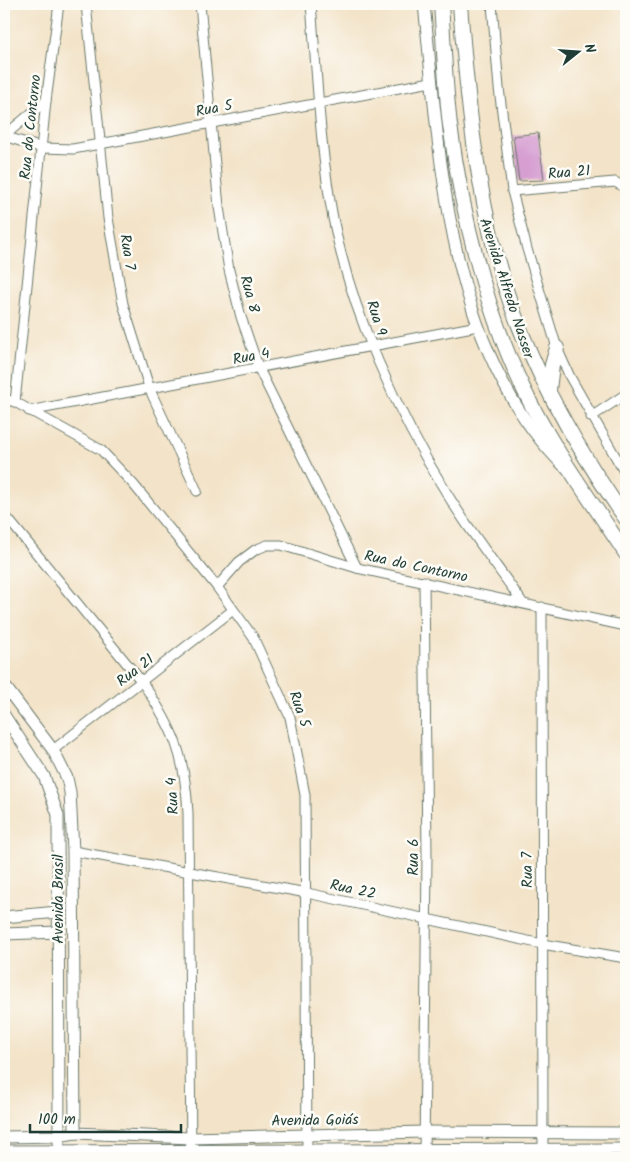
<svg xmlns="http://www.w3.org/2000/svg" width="630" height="1162" font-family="Kalam,sans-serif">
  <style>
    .building { fill: #d69ed1 }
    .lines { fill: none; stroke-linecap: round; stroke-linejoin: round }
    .minor-casing { stroke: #697768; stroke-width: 11 }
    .tertiary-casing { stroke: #697768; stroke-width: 13 }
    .primary-casing { stroke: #697768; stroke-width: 16 }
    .minor { stroke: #fff; stroke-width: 9 }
    .tertiary { stroke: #fff; stroke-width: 11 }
    .primary { stroke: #fff; stroke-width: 14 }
    .labels { text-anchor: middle; stroke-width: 5; stroke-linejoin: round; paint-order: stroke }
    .street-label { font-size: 15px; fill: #1f3d34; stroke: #fdfcf7 }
  </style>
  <rect width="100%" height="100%" fill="#fdfcf7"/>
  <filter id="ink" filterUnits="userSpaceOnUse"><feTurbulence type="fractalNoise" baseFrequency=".02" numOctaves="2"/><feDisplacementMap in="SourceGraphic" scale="10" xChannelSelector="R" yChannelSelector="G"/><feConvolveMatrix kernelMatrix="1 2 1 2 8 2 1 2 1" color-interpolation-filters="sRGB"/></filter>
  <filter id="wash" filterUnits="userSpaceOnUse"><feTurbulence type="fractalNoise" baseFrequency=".0096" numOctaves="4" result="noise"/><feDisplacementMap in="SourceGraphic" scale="20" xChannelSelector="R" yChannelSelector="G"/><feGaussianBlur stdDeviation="1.12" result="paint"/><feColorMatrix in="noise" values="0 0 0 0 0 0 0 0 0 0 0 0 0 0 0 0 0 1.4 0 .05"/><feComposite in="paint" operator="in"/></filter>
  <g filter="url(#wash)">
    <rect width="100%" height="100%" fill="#f3e3c8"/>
    <g id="blocks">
      <!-- building -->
      <polygon class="building" points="538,133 544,180 519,181 513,136"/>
    </g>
  </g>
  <g filter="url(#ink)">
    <use href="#blocks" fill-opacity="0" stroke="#697768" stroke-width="1"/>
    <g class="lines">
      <defs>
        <g id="minor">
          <polyline points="86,4 108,218 123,304 150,390 197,491"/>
          <polyline points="200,4 219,207 229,270 241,317 259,369 357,568"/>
          <path d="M311,4C317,74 320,150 333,218C351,313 398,415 449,497C471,533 498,567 522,602"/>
          <polyline points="492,4 499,88 512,191 527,249 557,348 570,377 626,475"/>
          <polyline points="4,136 42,148 73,149 431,82"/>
          <polyline points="4,136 46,101"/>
          <polyline points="512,191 615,182 626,188"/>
          <polyline points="4,399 15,402 101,450 134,485 217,587 253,637 290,717 305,795 307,1158"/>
          <polyline points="15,402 46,101 59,4"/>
          <polyline points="29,411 478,326"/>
          <polyline points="591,417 626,394"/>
          <path d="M4,514L142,682C174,729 185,755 188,813L191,1158"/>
          <polyline points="217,587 239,562 255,550 267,545 281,545 357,568 626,626"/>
          <polyline points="542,607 543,1158"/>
          <polyline points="53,750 233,610"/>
          <polyline points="73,851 307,893 542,944 626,958"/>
          <polyline points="424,1158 427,855 424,581"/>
        </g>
        <g id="tertiary">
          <path d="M424,4C440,157 447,351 564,466"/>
          <polyline points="4,685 53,750 67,778 70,792 73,851 75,1133"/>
          <polyline points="4,715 44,776 58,815 59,1143"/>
          <polyline points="4,917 58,912"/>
          <polyline points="4,934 59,932"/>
          <polyline points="4,1137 58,1136 75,1133 191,1138 424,1132 626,1133"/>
          <polyline points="4,1151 626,1149"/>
        </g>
        <g id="primary">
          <path d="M441,4C444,44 445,85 450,125C462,214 485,308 524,390C552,448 591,500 626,554"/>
          <path d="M460,4C467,97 476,190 503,280C529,366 575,446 626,519"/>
          <polyline points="549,390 552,365 557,348"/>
        </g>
      </defs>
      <!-- minor casing -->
      <use href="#minor" class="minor-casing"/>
      <!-- tertiary casing -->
      <use href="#tertiary" class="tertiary-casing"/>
      <!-- primary casing -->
      <use href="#primary" class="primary-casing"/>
      <!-- minor -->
      <use href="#minor" class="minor"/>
      <!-- tertiary -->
      <use href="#tertiary" class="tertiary"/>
      <!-- primary -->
      <use href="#primary" class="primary"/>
    </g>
  </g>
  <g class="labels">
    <!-- street labels -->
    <g class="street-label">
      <text transform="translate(214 108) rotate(-11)" y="5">Rua 5</text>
      <text transform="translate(30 127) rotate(-84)" y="5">Rua do Contorno</text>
      <text transform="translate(569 172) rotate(-5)" y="5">Rua 21</text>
      <text transform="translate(128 252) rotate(81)" y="5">Rua 7</text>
      <text transform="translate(507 288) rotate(72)" y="5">Avenida Alfredo Nasser</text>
      <text transform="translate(250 294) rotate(75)" y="5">Rua 8</text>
      <text transform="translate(377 318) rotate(72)" y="5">Rua 9</text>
      <text transform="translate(251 356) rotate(-11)" y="5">Rua 4</text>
      <text transform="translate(416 566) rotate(12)" y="5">Rua do Contorno</text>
      <text transform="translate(135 670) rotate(-38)" y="5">Rua 21</text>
      <text transform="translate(300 709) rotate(71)" y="5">Rua 5</text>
      <text transform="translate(172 796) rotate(-94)" y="5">Rua 4</text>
      <text transform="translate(413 857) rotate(-90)" y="5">Rua 6</text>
      <text transform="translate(527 870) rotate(-91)" y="5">Rua 7</text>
      <text transform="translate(353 889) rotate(12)" y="5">Rua 22</text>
      <text transform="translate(58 899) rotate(-90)" y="5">Avenida Brasil</text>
      <text transform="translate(315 1120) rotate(-1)" y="5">Avenida Goiás</text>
    </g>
  </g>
  <!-- margin -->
  <rect width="630" height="1162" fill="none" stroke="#fdfcf7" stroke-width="20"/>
  <!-- north arrow -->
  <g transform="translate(578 52) rotate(73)" stroke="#fdfcf7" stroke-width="4" paint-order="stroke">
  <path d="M0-4L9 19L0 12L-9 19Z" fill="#1f3d34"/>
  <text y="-8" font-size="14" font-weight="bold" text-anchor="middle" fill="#1f3d34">N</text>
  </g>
  <!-- scale -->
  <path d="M30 1124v8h151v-8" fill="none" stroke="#1f3d34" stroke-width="2.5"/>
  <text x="38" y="1124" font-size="15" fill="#1f3d34" stroke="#fdfcf7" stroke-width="4" paint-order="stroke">100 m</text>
</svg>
